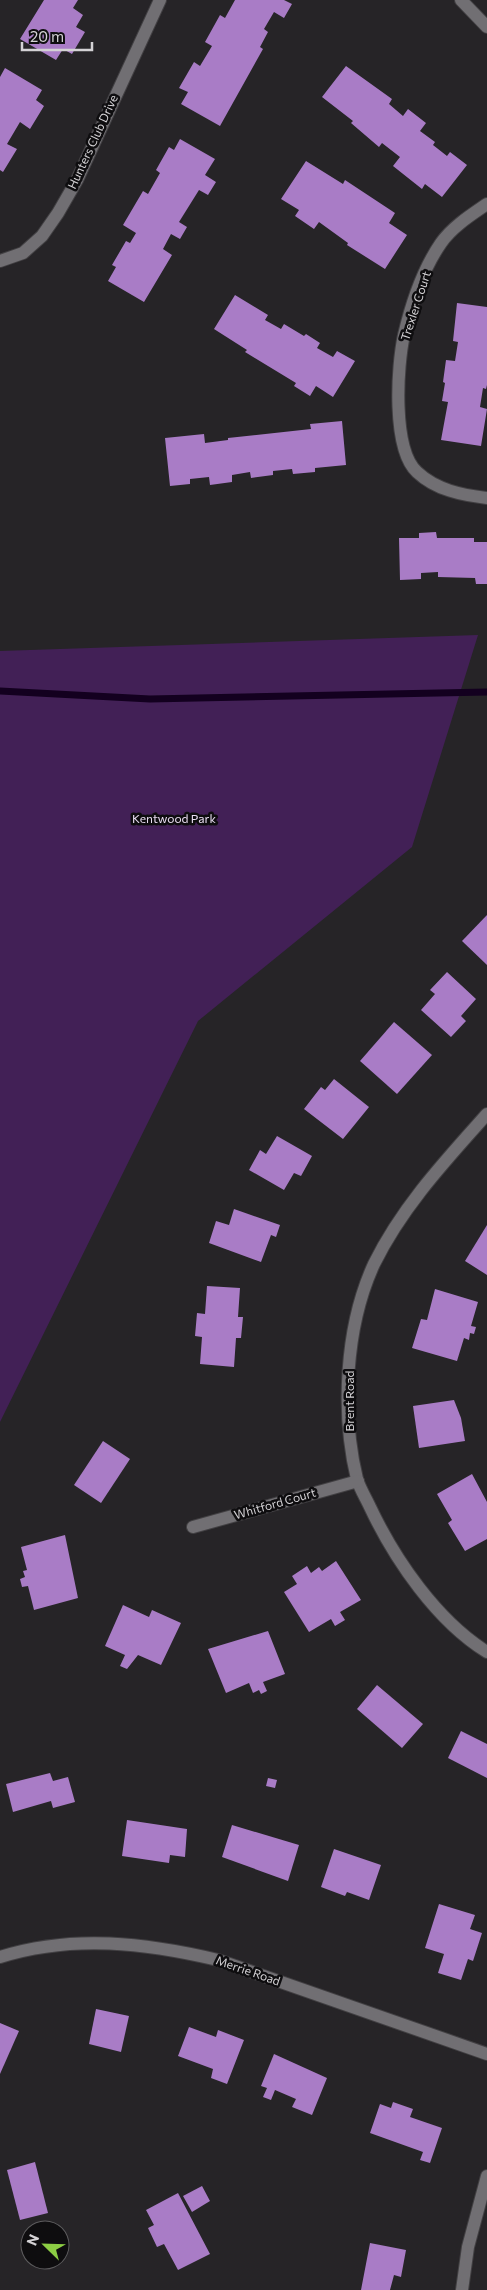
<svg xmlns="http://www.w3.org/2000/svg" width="487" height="2290" font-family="Commissioner,sans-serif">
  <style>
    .green { fill: #422056 }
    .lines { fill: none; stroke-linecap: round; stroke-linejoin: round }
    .stream { stroke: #13001f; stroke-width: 7 }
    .building { fill: #a97cc6 }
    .minor-casing { stroke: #424043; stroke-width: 14 }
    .tertiary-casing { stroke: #424043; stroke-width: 14 }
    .minor { stroke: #716f73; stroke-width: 12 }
    .tertiary { stroke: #716f73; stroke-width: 12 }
    .labels { text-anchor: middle; stroke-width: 5; stroke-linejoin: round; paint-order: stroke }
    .street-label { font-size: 12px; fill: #d4d2d5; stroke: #0e0d0f }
    .park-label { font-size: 12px; fill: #ebdff3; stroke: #0e0d0f }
  </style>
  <rect width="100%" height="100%" fill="#262427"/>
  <!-- green -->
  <polygon class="green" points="478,635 412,847 198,1021 0,1422 0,651"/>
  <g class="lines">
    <!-- stream -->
    <polyline class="stream" points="0,691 150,699 487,692"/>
  </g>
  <!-- building -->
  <g class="building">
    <polygon points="44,0 78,0 73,8 83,15 76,27 85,32 72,54 63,49 56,60 20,39"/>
    <polygon points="235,0 284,0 292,4 284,18 274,12 264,29 268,32 260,47 263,49 220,126 181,104 188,92 179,88 194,62 200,66 212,46 205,42 220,15 225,18"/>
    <polygon points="346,66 392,99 389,104 403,116 408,109 426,123 420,131 435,142 433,145 447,156 450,152 467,165 442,197 425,184 422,189 393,166 400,157 382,143 379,147 351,123 353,121 322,97"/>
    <polygon points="5,68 42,90 36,100 44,106 30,129 20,122 7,144 17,149 3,172 0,170 0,77"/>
    <polygon points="180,139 215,159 205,175 216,182 208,195 199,190 179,222 187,227 180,239 171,234 163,249 172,255 144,302 108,281 116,267 112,265 126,241 130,243 136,233 123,225 143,191 148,194 160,173 156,170 169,147 174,150"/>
    <polygon points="306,161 343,184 345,180 395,213 389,223 407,235 385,269 347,245 348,243 319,222 314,229 295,216 299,210 281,199"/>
    <polygon points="235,295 268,315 265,320 281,329 284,324 304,336 306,334 320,343 317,348 333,357 337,351 355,361 333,397 316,386 310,396 294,386 296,383 245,352 247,350 214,329"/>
    <polygon points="457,303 487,307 487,385 486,389 483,388 480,407 487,409 481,446 441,440 448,402 442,401 445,383 443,382 446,360 455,361 458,342 453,341"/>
    <polygon points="342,421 346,465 315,468 315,472 293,474 292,469 273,471 273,475 251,478 250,472 232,475 232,482 210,485 209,477 190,479 190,484 170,486 165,438 204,434 205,443 228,440 228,438 311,429 310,424"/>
    <polygon points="436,532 437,538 474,538 474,542 487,542 487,584 476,584 475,578 438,577 438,572 421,573 421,579 400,580 399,538 419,538 419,533"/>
    <polygon points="487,915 487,965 462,941"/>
    <polygon points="447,972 476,999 461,1016 466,1021 451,1037 421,1010 435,994 430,990"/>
    <polygon points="394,1022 432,1055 397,1094 360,1061"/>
    <polygon points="334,1079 369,1107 343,1139 304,1109 321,1087 325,1090"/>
    <polygon points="277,1136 312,1156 301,1176 294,1173 284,1190 249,1170 260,1150 266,1154"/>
    <polygon points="234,1209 280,1225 276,1237 271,1235 261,1262 209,1243 216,1221 229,1225"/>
    <polygon points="487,1225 487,1275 465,1261"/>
    <polygon points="207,1286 240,1288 238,1317 243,1317 241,1338 236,1338 234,1367 200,1364 202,1337 195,1336 197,1313 205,1314"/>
    <polygon points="435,1289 478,1302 471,1326 476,1327 474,1334 470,1333 469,1340 464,1338 457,1361 412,1348 421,1319 427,1320"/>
    <polygon points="454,1400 461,1418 465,1441 419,1448 413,1406"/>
    <polygon points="103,1441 130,1459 101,1503 74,1485"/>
    <polygon points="472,1474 487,1502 487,1539 465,1551 448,1523 452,1520 437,1494"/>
    <polygon points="65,1535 78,1598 34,1610 28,1586 22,1587 20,1579 25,1577 23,1571 27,1570 21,1547"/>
    <polygon points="336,1561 361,1600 340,1612 345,1620 335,1626 331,1619 309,1632 284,1592 297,1584 292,1576 307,1566 311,1573 319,1567 322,1571"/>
    <polygon points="123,1605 149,1617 152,1610 181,1623 161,1665 138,1655 127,1669 120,1666 125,1655 105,1646"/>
    <polygon points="268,1631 285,1674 263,1682 267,1691 261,1694 259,1690 253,1693 249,1683 226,1693 208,1649"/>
    <polygon points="377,1685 423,1724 402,1748 357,1709"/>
    <polygon points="461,1731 487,1744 487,1778 448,1758"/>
    <polygon points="50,1773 53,1781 68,1777 75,1802 53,1808 51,1801 13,1812 6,1784"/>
    <polygon points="268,1778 277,1780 275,1788 266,1786"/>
    <polygon points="127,1820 187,1829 185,1857 170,1855 169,1863 122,1856"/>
    <polygon points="232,1825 299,1845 288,1881 222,1857"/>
    <polygon points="334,1849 381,1865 369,1900 347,1892 345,1896 321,1887"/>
    <polygon points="439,1904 475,1915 470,1929 482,1933 473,1961 468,1959 461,1980 438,1973 444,1954 425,1948"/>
    <polygon points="96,2009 129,2016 121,2052 89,2044"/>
    <polygon points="0,2023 19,2031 0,2074"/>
    <polygon points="189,2027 216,2037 218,2030 244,2040 227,2084 211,2078 213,2069 178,2056"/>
    <polygon points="274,2054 327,2078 312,2115 292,2107 296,2099 275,2090 271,2100 263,2097 267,2088 261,2086"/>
    <polygon points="393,2102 413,2109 410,2117 442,2128 430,2163 420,2160 423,2152 370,2133 380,2104 391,2108"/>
    <polygon points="35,2162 48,2213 20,2220 7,2170"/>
    <polygon points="202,2186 210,2201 192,2212 183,2196"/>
    <polygon points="178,2193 210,2254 178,2270 164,2244 157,2247 148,2228 154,2225 146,2210"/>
    <polygon points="370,2243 406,2250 401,2277 394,2275 390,2290 361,2290"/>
  </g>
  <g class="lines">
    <defs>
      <g id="minor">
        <path d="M487,204C471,215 452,227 441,243C423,269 411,305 404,335C397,366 392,449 417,472C436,490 462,495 487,498"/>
        <polyline points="0,261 23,253 42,236 58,213 77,180 160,0"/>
        <path d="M487,1114C445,1161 402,1207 374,1264C345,1327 341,1413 357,1479C360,1489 366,1498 370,1507C395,1560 437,1621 487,1652"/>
        <polyline points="193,1527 358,1481"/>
        <path d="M0,1957C73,1934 146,1943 218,1960L487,2054"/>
        <polyline points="462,2290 468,2247 487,2176"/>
      </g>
      <polyline id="tertiary" points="461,0 487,27"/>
    </defs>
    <!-- minor casing -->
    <use href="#minor" class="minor-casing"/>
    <!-- tertiary casing -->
    <use href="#tertiary" class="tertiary-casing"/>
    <!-- minor -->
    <use href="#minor" class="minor"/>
    <!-- tertiary -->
    <use href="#tertiary" class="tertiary"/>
  </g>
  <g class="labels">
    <!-- street labels -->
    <g class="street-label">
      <text transform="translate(93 142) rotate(-65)" y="4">Hunters Club Drive</text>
      <text transform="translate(416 306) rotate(-72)" y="4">Trexler Court</text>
      <text transform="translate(350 1401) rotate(-90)" y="4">Brent Road</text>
      <text transform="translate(275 1504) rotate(-16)" y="4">Whitford Court</text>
      <text transform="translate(248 1971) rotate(19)" y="4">Merrie Road</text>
    </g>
    <!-- park labels -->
    <g class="park-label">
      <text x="174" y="823">Kentwood Park</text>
    </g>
  </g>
  <!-- north arrow -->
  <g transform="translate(45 2245) rotate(293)"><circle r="24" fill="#0e0d0f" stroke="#5d5c5e"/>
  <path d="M0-4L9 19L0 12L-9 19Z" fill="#8dce44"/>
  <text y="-8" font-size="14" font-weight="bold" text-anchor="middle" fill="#d4d2d5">N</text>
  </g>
  <!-- scale -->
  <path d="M22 42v8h70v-8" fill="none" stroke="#d4d2d5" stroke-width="2.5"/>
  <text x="30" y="42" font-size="15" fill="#d4d2d5" stroke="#0e0d0f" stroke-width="4" paint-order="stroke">20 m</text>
</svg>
